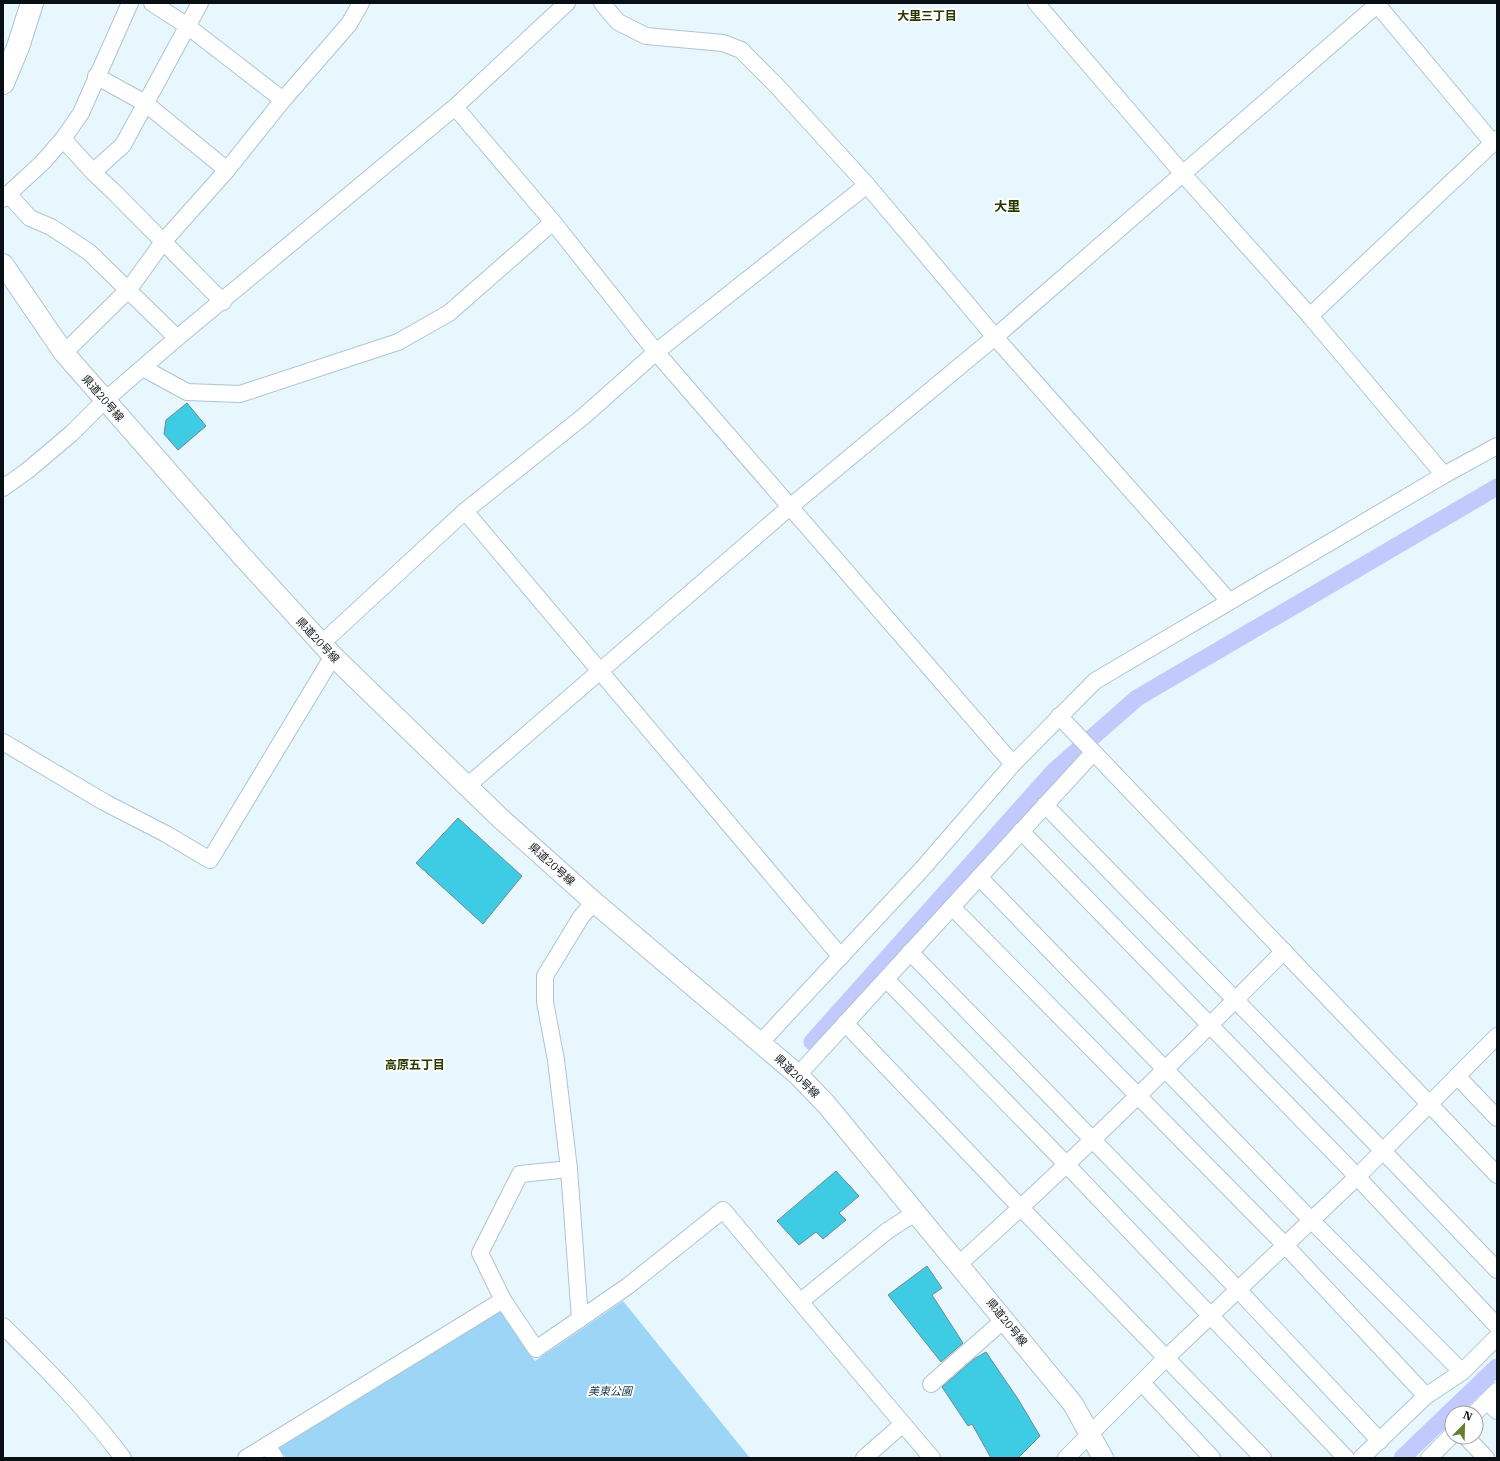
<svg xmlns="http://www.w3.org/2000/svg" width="1500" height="1461" font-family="'IBM Plex Serif','Noto Sans JP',serif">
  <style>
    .green { fill: #9dd5f6 }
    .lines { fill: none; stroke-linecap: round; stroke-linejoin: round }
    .canal { stroke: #c2c9fd; stroke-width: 17 }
    .building { fill: #3ecbe4; stroke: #6f8a8f }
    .minor-casing { stroke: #aec4d2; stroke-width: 18 }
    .major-casing { stroke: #aec4d2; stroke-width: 22 }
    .highway-casing { stroke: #aec4d2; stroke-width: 24 }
    .minor { stroke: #fff; stroke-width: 16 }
    .major { stroke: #fff; stroke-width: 20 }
    .highway { stroke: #fff; stroke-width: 22 }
    .labels { text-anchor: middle; stroke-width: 4; stroke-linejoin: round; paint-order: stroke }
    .street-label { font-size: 11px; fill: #091015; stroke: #fff }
    .park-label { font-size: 11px; font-style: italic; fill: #0f3b51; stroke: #fff }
    .neighbourhood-label { font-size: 12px; font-weight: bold; fill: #293800; stroke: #fff }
    .quarter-label { font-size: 13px; font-weight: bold; fill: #293800; stroke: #fff }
  </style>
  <rect width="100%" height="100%" fill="#e8f6fe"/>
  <!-- green -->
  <polygon class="green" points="623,1301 750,1458 286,1458 279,1448 500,1311 535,1361"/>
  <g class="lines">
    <!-- canal -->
    <g class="canal">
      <polyline points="812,1042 1054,771 1137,698 1497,487"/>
      <polyline points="1402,1458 1497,1367"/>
    </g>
  </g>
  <!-- building -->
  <g class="building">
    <polygon points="187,403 206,426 178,450 164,434 166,420"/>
    <polygon points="458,818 522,876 483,924 416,863"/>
    <polygon points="836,1171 859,1196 839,1213 846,1220 823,1239 816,1232 799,1245 777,1221"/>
    <polygon points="927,1266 942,1288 932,1295 963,1343 941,1362 888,1295"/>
    <polygon points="986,1352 1018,1399 1040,1436 1018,1458 991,1458 972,1424 968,1426 942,1387 974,1359"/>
  </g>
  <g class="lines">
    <defs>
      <g id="minor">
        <polyline points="152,3 186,25 283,100"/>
        <polyline points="602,3 618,22 646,36 723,43 741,50 776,85 867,185 995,337 1229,601"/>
        <polyline points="1036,3 1183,174 1309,315 1444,475"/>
        <polyline points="1376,3 1492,142"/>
        <polyline points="96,76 145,103 227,170"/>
        <polyline points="455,107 553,222 656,352 1013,764"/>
        <polyline points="63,139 93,172 114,192 223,302"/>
        <polyline points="93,172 123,145 200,3"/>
        <polyline points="8,194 30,218 51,227 89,252 177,338"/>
        <polyline points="3,199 43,162 63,139 81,113 130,3"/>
        <polyline points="1310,316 1497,139"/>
        <polyline points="64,353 129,289 163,242 227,170 283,100 349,24 361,3"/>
        <polyline points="143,368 187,392 240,394 398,342 449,313 553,222"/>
        <polyline points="3,488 27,471 72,433 104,401 177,338 455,107 567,3"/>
        <polyline points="465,511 841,957"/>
        <polyline points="321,644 465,511 584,416 656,352 867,185"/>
        <polyline points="1059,716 1497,1175"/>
        <polyline points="3,742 104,802 166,834 210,860 333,656"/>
        <polyline points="466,787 791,506 995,337 1379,3"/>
        <polyline points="1045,805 1383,1151 1497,1270"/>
        <polyline points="1021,831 1345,1164 1497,1326"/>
        <polyline points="979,877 1311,1220 1462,1372"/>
        <polyline points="594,902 581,917 545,976 545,1002 556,1060 569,1169 520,1174 480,1253 503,1300 536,1349 628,1286 723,1210 903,1424 864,1458"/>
        <polyline points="952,907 1285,1245 1426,1396"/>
        <polyline points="910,952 1227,1278 1380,1441"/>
        <polyline points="886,979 1066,1164 1346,1458"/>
        <polyline points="845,1023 1021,1208 1263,1458"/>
        <polyline points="761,1042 923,868 1013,764 1095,681 1444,475 1497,446"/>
        <polyline points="798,1075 1093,753"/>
        <polyline points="1457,1076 1497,1118"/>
        <polyline points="569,1169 580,1319"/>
        <path d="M959,1264C1071,1163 1178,1058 1284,951"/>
        <polyline points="801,1301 887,1231 915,1213"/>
        <path d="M3,1326C46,1368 87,1410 123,1458"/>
        <polyline points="1142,1383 1212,1458"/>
        <polyline points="931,1384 1005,1319"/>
        <polyline points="1487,1401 1497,1411"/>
        <polyline points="1475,1413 1497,1391"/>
        <polyline points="903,1424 932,1458"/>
        <polyline points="1466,1437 1486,1458"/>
        <polyline points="267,1445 275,1458"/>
        <polyline points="246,1458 503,1300"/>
        <polyline points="1066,1458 1167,1357 1357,1177 1497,1036"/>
        <polyline points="1361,1458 1426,1396 1462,1372 1497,1337"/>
        <polyline points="1429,1458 1452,1435"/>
      </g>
      <polyline id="major" points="3,264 64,353 241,555 333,656 499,817 594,902 798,1075 826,1104 1073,1404 1103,1458"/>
      <polyline id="highway" points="3,83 18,47 32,3"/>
    </defs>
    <!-- minor casing -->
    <use href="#minor" class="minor-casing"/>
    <!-- major casing -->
    <use href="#major" class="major-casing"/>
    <!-- highway casing -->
    <use href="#highway" class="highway-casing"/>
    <!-- minor -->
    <use href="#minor" class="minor"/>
    <!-- major -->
    <use href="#major" class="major"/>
    <!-- highway -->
    <use href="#highway" class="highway"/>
  </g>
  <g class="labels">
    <!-- street labels -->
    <g class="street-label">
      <text transform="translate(103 398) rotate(49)" y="4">県道20号線</text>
      <text transform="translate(318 640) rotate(47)" y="4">県道20号線</text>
      <text transform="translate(552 864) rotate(42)" y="4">県道20号線</text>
      <text transform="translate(797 1076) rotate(44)" y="4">県道20号線</text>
      <text transform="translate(1007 1322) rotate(51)" y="4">県道20号線</text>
    </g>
    <!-- park labels -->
    <g class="park-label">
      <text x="610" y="1395">美東公園</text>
    </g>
    <!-- neighbourhood labels -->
    <g class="neighbourhood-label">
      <text x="927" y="20">大里三丁目</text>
      <text x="415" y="1069">高原五丁目</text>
    </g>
    <!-- quarter labels -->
    <g class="quarter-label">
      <text x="1007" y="211">大里</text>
    </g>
  </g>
  <!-- border -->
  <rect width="1500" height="1461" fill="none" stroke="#091015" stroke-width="8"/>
  <!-- north arrow -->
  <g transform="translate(1464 1425) rotate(23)"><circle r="19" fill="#ffffff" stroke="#9d9fa1"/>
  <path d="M0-3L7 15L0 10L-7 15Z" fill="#677e30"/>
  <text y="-6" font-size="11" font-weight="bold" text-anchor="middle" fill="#091015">N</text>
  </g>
</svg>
